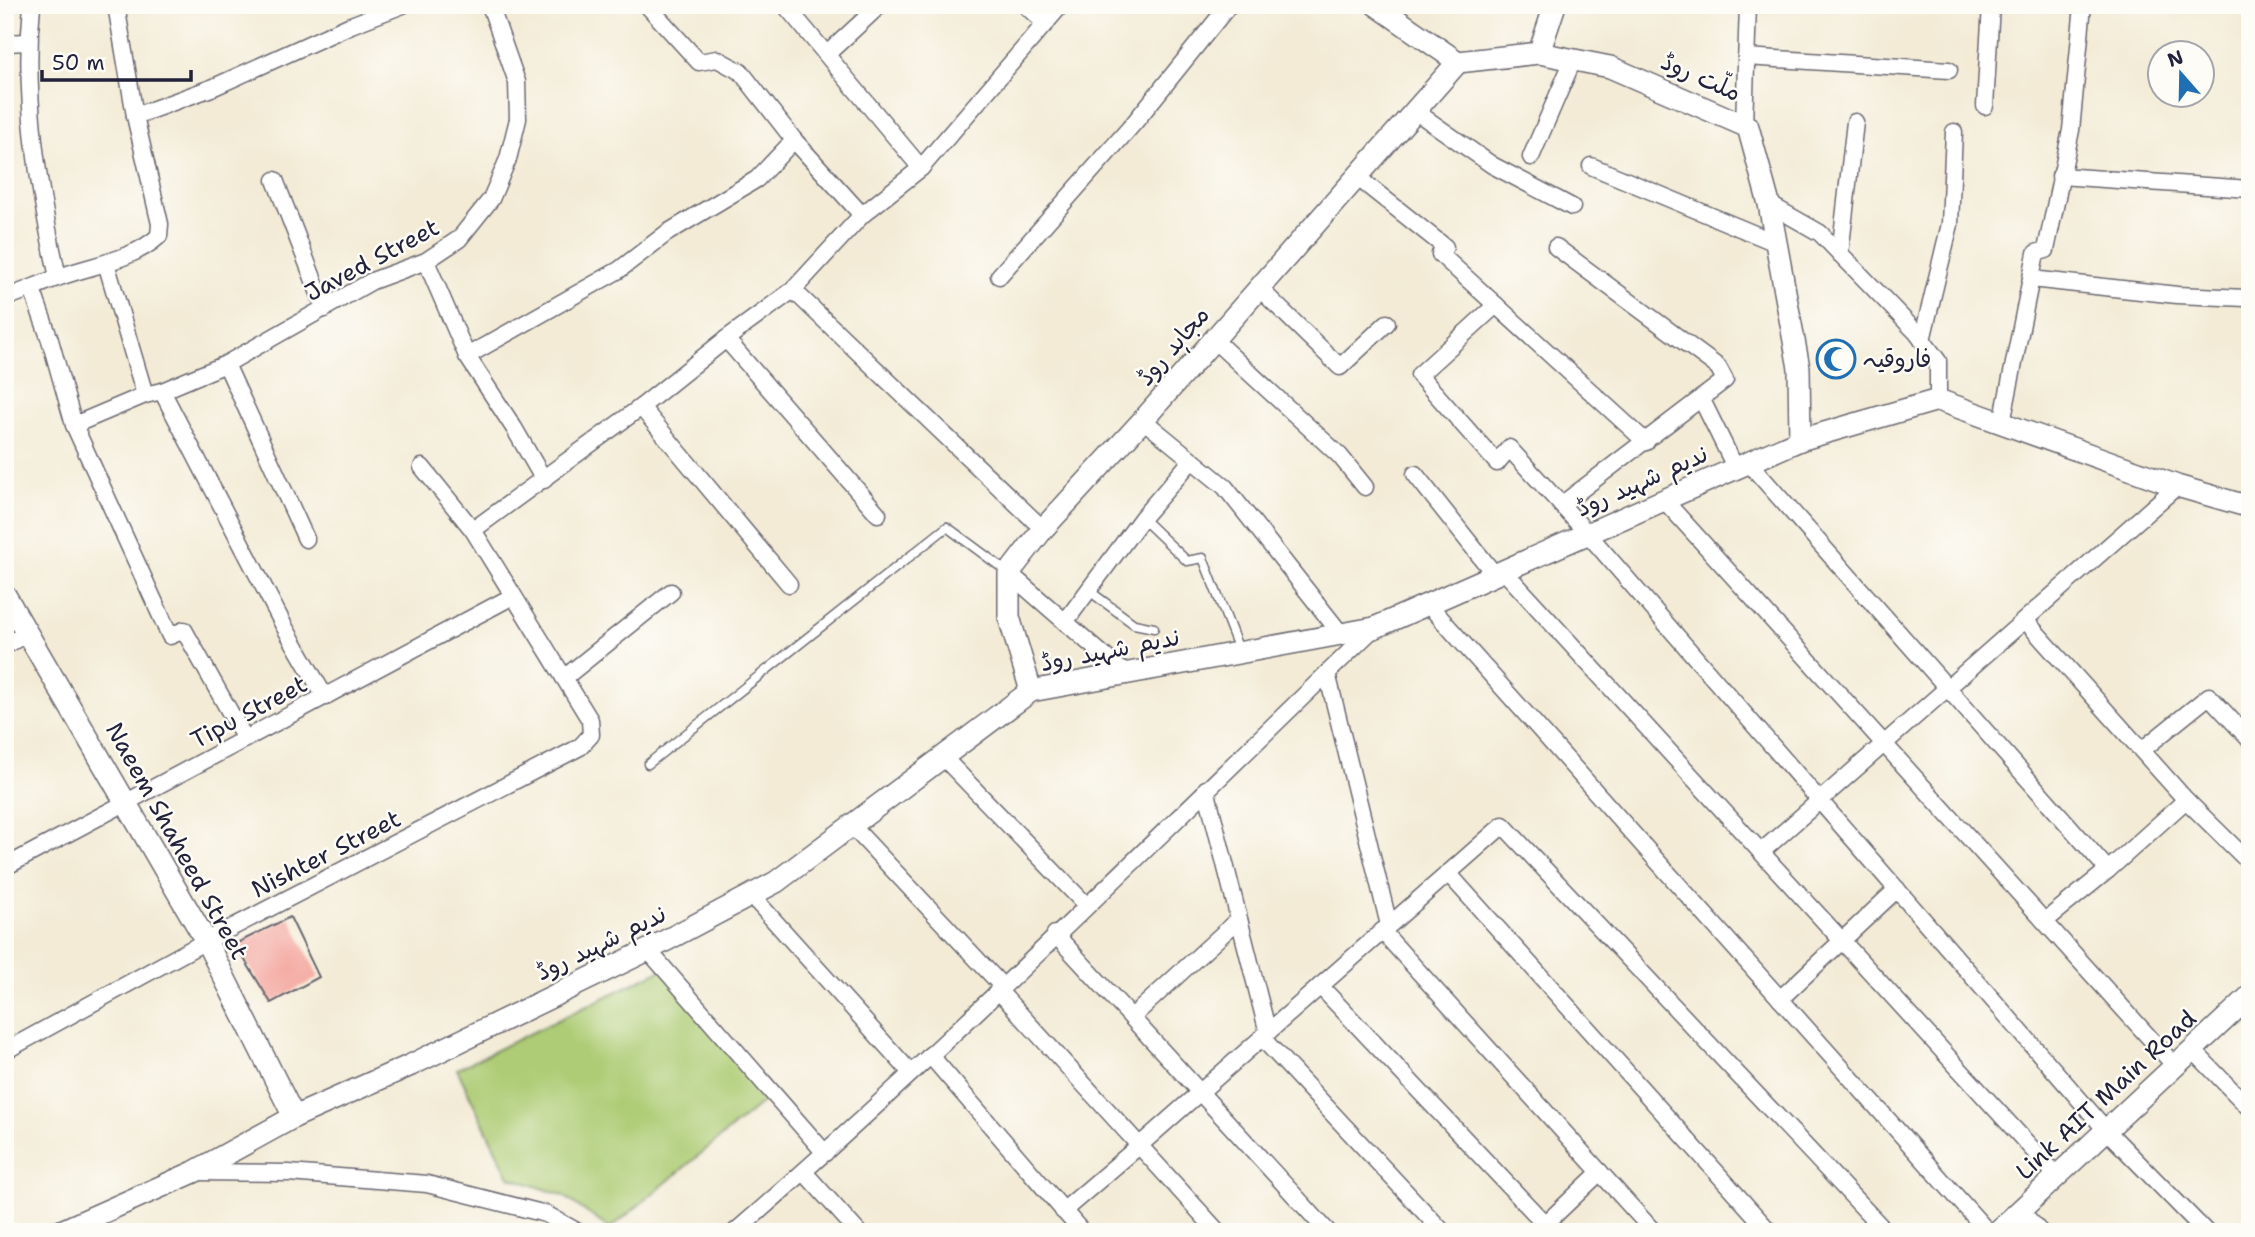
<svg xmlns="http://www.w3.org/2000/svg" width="2255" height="1237" font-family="'Shantell Sans','Playpen Sans Arabic',sans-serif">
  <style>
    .green { fill: #adcc74; stroke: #687758; stroke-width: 2 }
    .building { fill: #f39e96 }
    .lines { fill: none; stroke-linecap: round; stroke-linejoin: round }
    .service-casing { stroke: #6b6871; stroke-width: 11 }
    .minor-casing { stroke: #6b6871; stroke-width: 19 }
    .tertiary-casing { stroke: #6b6871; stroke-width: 24 }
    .service { stroke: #fff; stroke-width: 8 }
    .minor { stroke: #fff; stroke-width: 16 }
    .tertiary { stroke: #fff; stroke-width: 21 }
    .labels { text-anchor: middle; stroke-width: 5; stroke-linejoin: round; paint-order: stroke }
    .street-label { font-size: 24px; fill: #22223b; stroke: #fdfcf7 }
    .poi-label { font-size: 24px; fill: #22223b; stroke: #fdfcf7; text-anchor: start }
  </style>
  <rect width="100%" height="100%" fill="#fdfcf7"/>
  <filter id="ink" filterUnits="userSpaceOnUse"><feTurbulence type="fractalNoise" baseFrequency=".0143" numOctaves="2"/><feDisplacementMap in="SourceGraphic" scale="14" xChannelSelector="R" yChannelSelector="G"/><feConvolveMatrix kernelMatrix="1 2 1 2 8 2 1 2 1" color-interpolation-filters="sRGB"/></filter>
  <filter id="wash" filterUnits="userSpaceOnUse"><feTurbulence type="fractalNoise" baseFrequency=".00686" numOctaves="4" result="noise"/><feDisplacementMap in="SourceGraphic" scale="28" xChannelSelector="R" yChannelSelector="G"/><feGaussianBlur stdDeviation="1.57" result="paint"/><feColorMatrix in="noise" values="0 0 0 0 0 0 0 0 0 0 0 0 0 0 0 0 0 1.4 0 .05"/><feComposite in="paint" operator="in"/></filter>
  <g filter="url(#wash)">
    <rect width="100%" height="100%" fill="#f3ebd6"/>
    <!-- green -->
    <polygon class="green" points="667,967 769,1097 610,1229 562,1195 509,1177 457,1069"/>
    <g id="blocks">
      <!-- building -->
      <polygon class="building" points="290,917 319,977 271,1003 235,944"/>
    </g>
  </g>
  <g filter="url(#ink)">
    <use href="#blocks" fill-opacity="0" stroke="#6b6871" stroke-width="2"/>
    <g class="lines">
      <defs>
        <g id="service">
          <polyline points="1142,518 1187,561 1203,558 1239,650"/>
          <polyline points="1088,590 1134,624 1154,628"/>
          <polyline points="648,764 947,527 1009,573"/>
        </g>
        <g id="minor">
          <path d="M32,5C23,96 38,188 58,277"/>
          <polyline points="785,5 921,168"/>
          <polyline points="1025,5 1046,24"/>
          <polyline points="5,43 28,42"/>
          <polyline points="827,54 880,5"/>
          <polyline points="1746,57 1949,70"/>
          <polyline points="1985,106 1991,5"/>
          <polyline points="1415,111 1492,165 1572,207"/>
          <polyline points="135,116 214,87 351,25 403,5"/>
          <polyline points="1744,125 1748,5"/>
          <polyline points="794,140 862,215"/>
          <polyline points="1531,157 1573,60"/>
          <polyline points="1591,166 1776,243"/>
          <polyline points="2060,176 2250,189"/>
          <polyline points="1357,177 1445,247 1440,254 1646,442"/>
          <polyline points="275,180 325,309"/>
          <polyline points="1769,204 1820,233 1917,333 1938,361 1938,400"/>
          <polyline points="1556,247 1718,367 1725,380 1561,505"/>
          <polyline points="1840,254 1855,122"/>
          <polyline points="426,261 467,356 514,428 544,480"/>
          <polyline points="106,263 145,395"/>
          <polyline points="999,276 1134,123 1229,5"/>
          <polyline points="2031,279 2177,295 2246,298"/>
          <polyline points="1259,288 1340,367 1387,323"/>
          <polyline points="32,289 50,340 74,425 170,636 184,630 245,739"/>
          <polyline points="793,290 1043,529"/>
          <path d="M5,298C23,292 40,284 57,278C90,265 132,261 159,236L160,224L135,116L116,5"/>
          <polyline points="1496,305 1419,375 1497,463 1509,448 1588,534 2106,1130 2206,1232"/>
          <polyline points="726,339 878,514"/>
          <polyline points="1214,340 1340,456 1365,487"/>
          <polyline points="1922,340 1950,224 1954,132"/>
          <polyline points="467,356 619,270 667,233 757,179 794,140 741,72 717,59 699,62 647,5"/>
          <polyline points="226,364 306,539"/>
          <polyline points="162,391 284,626 325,697"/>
          <polyline points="1701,398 1736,469"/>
          <polyline points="641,407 789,584"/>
          <polyline points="1143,420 1225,487 1341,634"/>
          <polyline points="2002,423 2036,253 2046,250 2071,130 2083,5"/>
          <polyline points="74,425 145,395 162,391 226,364 372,281 426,261 459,239 491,199 508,159 518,119 517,82 490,5"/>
          <polyline points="1749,463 2108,870"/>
          <polyline points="1415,474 1495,575"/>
          <polyline points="1664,500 2175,1066"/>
          <polyline points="473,530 641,407 726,339 793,290 862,215 921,168 1061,5"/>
          <polyline points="1504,571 2057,1176"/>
          <polyline points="1009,573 1125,674"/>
          <polyline points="1428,604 1988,1232"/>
          <polyline points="2025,620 2186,800 2250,863"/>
          <polyline points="1065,622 1142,518 1192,460"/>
          <polyline points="5,646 27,633"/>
          <polyline points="1327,673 1389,925"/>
          <polyline points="564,678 671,592"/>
          <polyline points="2142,750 2209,696 2250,740"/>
          <polyline points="943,757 1086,905"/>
          <polyline points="1206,789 1268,1033"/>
          <polyline points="852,826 1002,986"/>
          <polyline points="1761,852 2177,486"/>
          <polyline points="5,867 513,596"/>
          <polyline points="1448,873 1770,1232"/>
          <polyline points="751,895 911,1073"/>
          <polyline points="2045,921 2108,870 2186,800"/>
          <polyline points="1382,931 1654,1232"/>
          <polyline points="1055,934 1328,1232"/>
          <polyline points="648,950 825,1153"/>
          <polyline points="1320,986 1545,1224"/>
          <polyline points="998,990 1218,1232"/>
          <polyline points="1780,999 1897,889"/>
          <polyline points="1132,1017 1239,919"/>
          <polyline points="1262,1038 1443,1232"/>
          <polyline points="2193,1050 2250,1109"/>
          <polyline points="5,1051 206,941 580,747 591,735 590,720 473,530 422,467"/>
          <polyline points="930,1055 1082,1232"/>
          <polyline points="197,1172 289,1173 427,1184 546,1214 578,1232"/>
          <polyline points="804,1172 858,1232"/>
          <polyline points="2020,1210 2040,1232"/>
          <polyline points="1063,1211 1140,1145 1503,825 1886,1232"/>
          <polyline points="1538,1231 1600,1172"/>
          <path d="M735,1232C956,1040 1163,831 1374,628"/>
        </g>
        <g id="tertiary">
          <polyline points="1376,5 1458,62 1539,53 1610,67 1748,127 1769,204 1799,368 1800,440"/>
          <polyline points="1539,53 1555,5"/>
          <polyline points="5,595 206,941 294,1117"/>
          <polyline points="1031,691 1009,617 1009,573 1043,529 1143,420 1458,62"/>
          <polyline points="59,1232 194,1172 294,1117 411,1065 648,950 776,882 1031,691 1374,628 1800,440 1938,400 2177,486 2250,507"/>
          <polyline points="1997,1232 2250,996"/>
        </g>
      </defs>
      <!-- service casing -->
      <use href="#service" class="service-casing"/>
      <!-- minor casing -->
      <use href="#minor" class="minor-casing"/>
      <!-- tertiary casing -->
      <use href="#tertiary" class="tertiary-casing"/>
      <!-- service -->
      <use href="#service" class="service"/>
      <!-- minor -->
      <use href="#minor" class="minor"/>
      <!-- tertiary -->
      <use href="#tertiary" class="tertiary"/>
    </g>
  </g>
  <!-- icons -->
  <defs>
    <symbol id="mosque-ring" viewBox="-11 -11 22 22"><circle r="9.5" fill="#fdfcf7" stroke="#1f6fb2" stroke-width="1.5"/><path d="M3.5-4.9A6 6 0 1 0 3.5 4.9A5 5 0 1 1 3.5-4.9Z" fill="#1f6fb2"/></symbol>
  </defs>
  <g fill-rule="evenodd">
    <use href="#mosque-ring" x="1814" y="337" width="44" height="44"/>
  </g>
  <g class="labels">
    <!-- street labels -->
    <g class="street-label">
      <text transform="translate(1701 77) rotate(24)" y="8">ملّت روڈ</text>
      <text transform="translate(372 260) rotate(-28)" y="8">Javed Street</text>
      <text transform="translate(1173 346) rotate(-49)" y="8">مجاہد روڈ</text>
      <text transform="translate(1642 481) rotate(-24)" y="8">ندیم شہید روڈ</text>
      <text transform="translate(1110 650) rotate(-11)" y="8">ندیم شہید روڈ</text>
      <text transform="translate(249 712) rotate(-28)" y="8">Tipu Street</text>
      <text transform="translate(177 841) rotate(61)" y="8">Naeem Shaheed Street</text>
      <text transform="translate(326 854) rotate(-27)" y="8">Nishter Street</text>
      <text transform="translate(601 943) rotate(-26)" y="8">ندیم شہید روڈ</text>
      <text transform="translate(2106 1095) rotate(-43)" y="8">Link AIT Main Road</text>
    </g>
    <!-- poi labels -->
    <g class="poi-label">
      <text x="1863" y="367">فاروقیہ</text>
    </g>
  </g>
  <!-- margin -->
  <rect width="2255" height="1237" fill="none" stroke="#fdfcf7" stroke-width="28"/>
  <!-- north arrow -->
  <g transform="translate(2181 74) rotate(340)"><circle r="33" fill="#fdfcf7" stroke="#a5a5ac" stroke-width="2"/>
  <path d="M0-5L12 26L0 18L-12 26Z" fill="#1f6fb2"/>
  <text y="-10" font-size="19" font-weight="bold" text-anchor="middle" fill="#22223b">N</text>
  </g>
  <!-- scale -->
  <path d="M42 70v10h149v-10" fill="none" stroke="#22223b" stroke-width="3.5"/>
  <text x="52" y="70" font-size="21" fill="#22223b" stroke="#fdfcf7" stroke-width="5" paint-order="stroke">50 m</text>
</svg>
